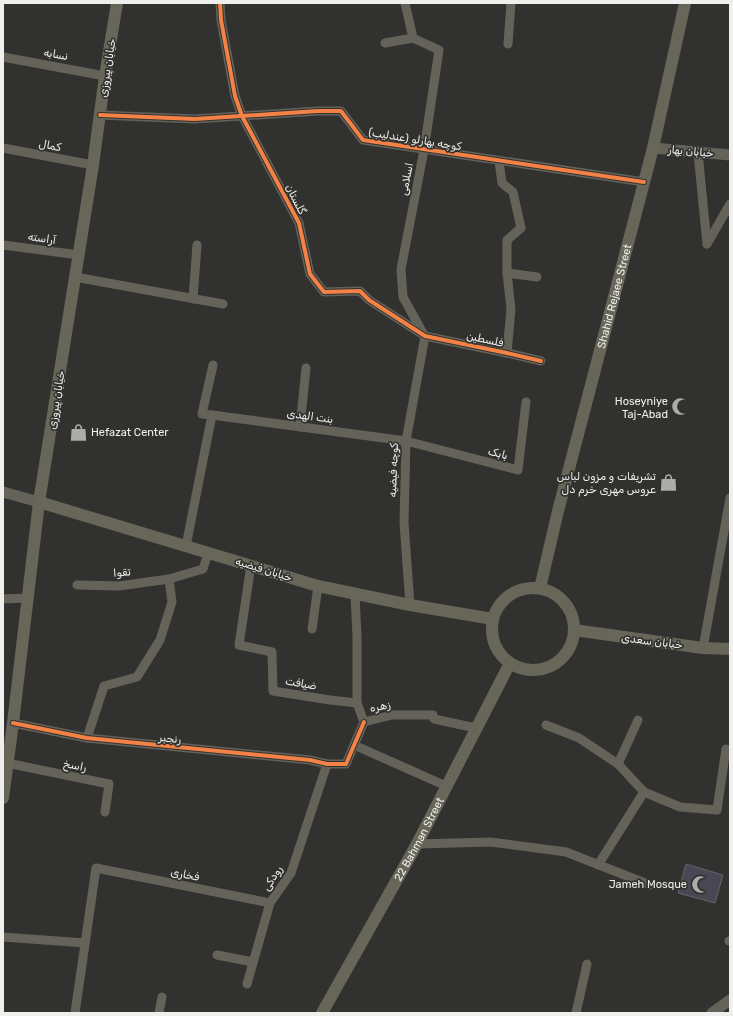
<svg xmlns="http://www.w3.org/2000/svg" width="733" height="1016" font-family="Rubik,'Noto Naskh Arabic',sans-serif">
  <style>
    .building { fill: #484754; stroke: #656566 }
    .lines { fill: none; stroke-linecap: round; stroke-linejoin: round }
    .minor { stroke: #656359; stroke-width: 9 }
    .tertiary { stroke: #656359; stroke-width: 11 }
    .secondary { stroke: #676658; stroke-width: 12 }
    .cycleway-casing { stroke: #32322f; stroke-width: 6 }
    .cycleway { stroke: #f48246; stroke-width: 4 }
    .labels { text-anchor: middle; stroke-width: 3.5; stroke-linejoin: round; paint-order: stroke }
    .street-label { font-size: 11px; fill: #efefed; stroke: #32322f }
    .poi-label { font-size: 11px; fill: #efefed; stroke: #32322f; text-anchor: end }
  </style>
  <rect width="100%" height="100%" fill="#313130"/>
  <!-- building -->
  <polygon class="building" points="686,864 723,875 715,903 678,893"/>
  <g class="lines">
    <!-- minor -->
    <g class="minor">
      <polyline points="220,3 221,20 235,96 242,116 299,223 310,274 324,292 360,291 369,300 425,336 507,353 541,361"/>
      <polyline points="413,38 439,50 424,150 401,269 403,297 424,335"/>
      <polyline points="385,43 413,38 405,3"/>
      <polyline points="508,44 511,3"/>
      <polyline points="3,57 105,76"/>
      <polyline points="100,115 195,119 318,111 341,111 363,140 644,182"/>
      <polyline points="3,148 93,165"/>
      <polyline points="698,153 707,244"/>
      <polyline points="499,161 502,183 513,192 521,228 507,240 507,273"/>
      <polyline points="707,244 730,204"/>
      <polyline points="3,245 79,255"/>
      <polyline points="75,277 223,304"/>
      <polyline points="193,299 197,245"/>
      <polyline points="507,353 511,309 507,273 537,277"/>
      <polyline points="212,415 406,441 518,470 526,402"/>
      <polyline points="300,427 306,368"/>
      <polyline points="186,546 212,415 202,414 213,365"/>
      <polyline points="251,565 239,645 272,652 273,691 330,700 357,703"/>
      <polyline points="77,585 119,586 169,579 203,569 208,553"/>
      <polyline points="355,595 357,637 357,703 364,722"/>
      <polyline points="3,599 27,598"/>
      <polyline points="410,605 404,523 406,441 425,336"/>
      <polyline points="312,629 318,586"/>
      <polyline points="703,648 730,498"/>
      <polyline points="364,722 392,715 433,715 434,719 476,728"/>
      <polyline points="13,723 87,738 310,760 327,764 346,764 364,722"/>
      <polyline points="546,725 579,738 618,764 644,792 598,865"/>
      <polyline points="87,738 104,686 137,677 160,640 172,602 169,579"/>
      <polyline points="354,745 446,786"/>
      <polyline points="7,763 109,784 105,812"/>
      <polyline points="618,764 638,720"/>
      <polyline points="644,792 680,807 717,810 726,749"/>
      <polyline points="417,844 491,842 566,852 650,885"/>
      <polyline points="3,937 85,943"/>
      <polyline points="729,941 730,941"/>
      <polyline points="217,955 253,962"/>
      <polyline points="247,984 270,903 291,873 327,764"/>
      <polyline points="75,1013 96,868 270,903"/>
      <polyline points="159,1013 162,997"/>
      <polyline points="576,1013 587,964"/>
    </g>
    <!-- tertiary -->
    <g class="tertiary">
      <polyline points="653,148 730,155"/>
      <polyline points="3,492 39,502"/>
      <polyline points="712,1013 730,1000"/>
    </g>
    <!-- secondary -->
    <g class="secondary">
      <polyline points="39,502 318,586 410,605 493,619"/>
      <circle cx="533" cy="629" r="41"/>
      <path id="s1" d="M540,588L558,511L653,148L685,3"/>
      <polyline points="574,630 703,648 730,649"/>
      <polyline points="3,798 13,723 39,502 93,165 105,76 117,3"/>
      <path id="s2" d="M322,1013L417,844L510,663"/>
    </g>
    <defs>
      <g id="cycleway">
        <polyline points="220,3 221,20 235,96 242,116 299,223 310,274 324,292 360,291 369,300 425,336 507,353 541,361"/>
        <polyline points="100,115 195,119 318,111 341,111 363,140 644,182"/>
        <polyline points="13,723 87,738 310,760 327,764 346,764 364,722"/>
      </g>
    </defs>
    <!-- cycleway casing -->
    <use href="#cycleway" class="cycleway-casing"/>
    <!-- cycleway -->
    <use href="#cycleway" class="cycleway"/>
  </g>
  <!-- icons -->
  <defs>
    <symbol id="mosque-bare" viewBox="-9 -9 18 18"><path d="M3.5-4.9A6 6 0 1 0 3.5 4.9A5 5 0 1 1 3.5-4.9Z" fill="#acacab" stroke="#32322f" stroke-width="2.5" paint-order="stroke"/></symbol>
    <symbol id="shop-bare" viewBox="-9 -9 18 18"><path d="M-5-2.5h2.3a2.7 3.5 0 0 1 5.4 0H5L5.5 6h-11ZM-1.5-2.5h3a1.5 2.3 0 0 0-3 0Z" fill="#acacab" stroke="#32322f" stroke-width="2.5" paint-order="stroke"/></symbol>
  </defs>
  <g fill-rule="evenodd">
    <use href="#mosque-bare" x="668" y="394" width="25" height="25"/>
    <use href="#shop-bare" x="66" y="420" width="25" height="25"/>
    <use href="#shop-bare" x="656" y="470" width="25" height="25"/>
    <use href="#mosque-bare" x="688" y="872" width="25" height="25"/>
  </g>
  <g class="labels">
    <!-- street labels -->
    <g class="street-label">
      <text transform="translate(56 54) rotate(10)" y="4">نسابه</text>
      <text transform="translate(107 68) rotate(-81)" y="4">خیابان پیروزی</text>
      <text transform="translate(415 139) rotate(9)" y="4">کوچه بهارلو (عندلیب)</text>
      <text transform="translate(50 145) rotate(11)" y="4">کمال</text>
      <text transform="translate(691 151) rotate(5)" y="4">خیابان بهار</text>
      <text transform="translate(406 179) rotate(-79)" y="4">اسلامی</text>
      <text transform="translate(296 199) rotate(63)" y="4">گلستان</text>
      <text transform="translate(42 238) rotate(8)" y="4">آراسته</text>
      <text dy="4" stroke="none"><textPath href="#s1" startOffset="301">Shahid Rejaee Street</textPath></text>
      <text transform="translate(485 339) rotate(12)" y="4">فلسطین</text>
      <text transform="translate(56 400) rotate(-81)" y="4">خیابان پیروزی</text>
      <text transform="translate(310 416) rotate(8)" y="4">بنت الهدی</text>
      <text transform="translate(498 453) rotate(15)" y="4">بابک</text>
      <text transform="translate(393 470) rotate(-88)" y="4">کوچه فیضیه</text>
      <text transform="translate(264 569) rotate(17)" y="4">خیابان فیضیه</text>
      <text transform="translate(122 572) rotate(-5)" y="4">تقوا</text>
      <text transform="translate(652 641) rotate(7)" y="4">خیابان سعدی</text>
      <text transform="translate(301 683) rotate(10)" y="4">ضیافت</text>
      <text transform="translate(380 706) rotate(-11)" y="4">زهره</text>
      <text transform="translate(170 738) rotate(6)" y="4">رنجبر</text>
      <text transform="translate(75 765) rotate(11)" y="4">راسخ</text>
      <text dy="4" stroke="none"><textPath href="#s2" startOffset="199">22 Bahman Street</textPath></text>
      <text transform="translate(185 874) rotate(11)" y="4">فخاری</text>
      <text transform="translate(272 878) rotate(-57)" y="4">رودکی</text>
    </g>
    <!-- poi labels -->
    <g class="poi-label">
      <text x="668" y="405">Hoseyniye<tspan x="668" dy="13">Taj-Abad</tspan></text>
      <text x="91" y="436" text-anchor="start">Hefazat Center</text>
      <text x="656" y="480">تشریفات و مزون لباس<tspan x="656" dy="13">عروس مهری خرم دل</tspan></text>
      <text x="687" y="888">Jameh Mosque</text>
    </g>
  </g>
  <!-- border -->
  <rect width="733" height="1016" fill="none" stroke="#efefed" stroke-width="8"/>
</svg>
